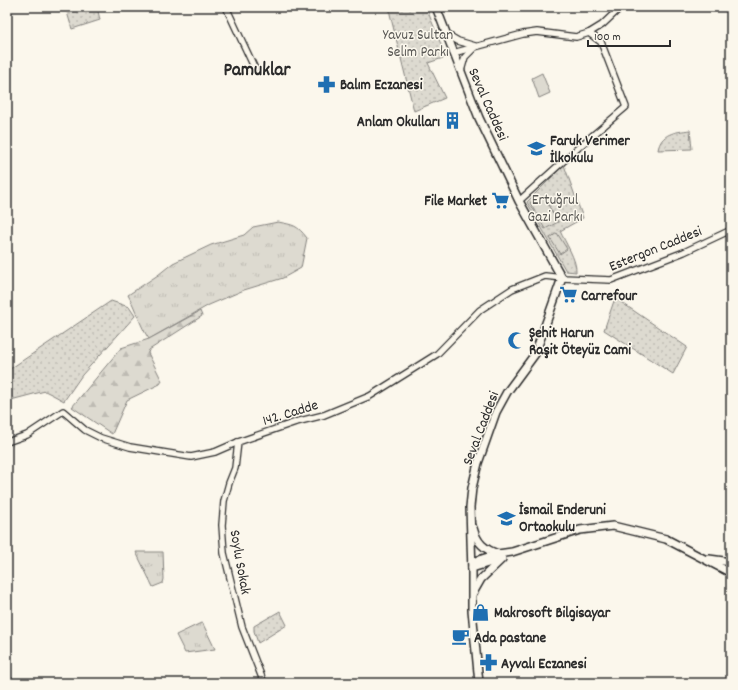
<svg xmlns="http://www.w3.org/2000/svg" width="738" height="690" font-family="Dekko,sans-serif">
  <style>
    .grass { fill: url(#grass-tufts); stroke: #84827e }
    .forest { fill: url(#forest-firs); stroke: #84827e }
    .park { fill: url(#park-dots); stroke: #84827e }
    .pitch { fill: #dddad0; stroke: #84827e }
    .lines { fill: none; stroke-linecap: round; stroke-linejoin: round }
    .minor-casing { stroke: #2b2b2b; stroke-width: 8 }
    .major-casing { stroke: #2b2b2b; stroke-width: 10 }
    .minor { stroke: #fbf7ec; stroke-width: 5.5 }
    .major { stroke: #fbf7ec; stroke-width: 7 }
    .labels { text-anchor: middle; stroke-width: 3; stroke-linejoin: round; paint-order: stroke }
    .park-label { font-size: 15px; fill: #585754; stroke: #fbf7ec }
    .poi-label { font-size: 15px; font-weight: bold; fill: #2b2b2b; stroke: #fbf7ec; text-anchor: start }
    .street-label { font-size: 15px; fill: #2b2b2b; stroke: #fbf7ec }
    .district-label { font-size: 19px; font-weight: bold; fill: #2b2b2b; stroke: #fbf7ec }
  </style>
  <defs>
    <pattern id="grass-tufts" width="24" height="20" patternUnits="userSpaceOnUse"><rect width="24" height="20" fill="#dddad0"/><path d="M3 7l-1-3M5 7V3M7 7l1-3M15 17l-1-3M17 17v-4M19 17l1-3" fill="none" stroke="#bebbb3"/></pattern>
    <pattern id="forest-firs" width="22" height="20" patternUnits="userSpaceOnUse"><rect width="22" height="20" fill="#dddad0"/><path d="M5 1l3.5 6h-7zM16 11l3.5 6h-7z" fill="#bebbb3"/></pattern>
    <pattern id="park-dots" width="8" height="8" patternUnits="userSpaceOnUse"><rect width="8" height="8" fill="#dddad0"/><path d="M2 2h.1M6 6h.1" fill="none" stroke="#bebbb3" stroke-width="1.8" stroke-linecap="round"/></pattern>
  </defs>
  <rect width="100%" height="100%" fill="#fbf7ec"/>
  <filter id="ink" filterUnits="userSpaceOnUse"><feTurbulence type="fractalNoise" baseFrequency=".025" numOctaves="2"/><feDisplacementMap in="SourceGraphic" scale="8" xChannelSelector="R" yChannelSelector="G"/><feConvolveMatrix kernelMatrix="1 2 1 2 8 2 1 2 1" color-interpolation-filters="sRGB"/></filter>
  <g filter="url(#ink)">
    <!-- grass -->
    <g class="grass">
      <path d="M278,222C294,225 297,225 307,238L301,268L283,278L244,290L209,305L149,339C140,326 136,309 128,295L158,275L173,263L211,245L244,235L253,227Z"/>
      <polygon points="136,552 163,552 164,579 163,583 153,587"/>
      <polygon points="201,623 203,624 215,649 185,653 176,635"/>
    </g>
    <!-- forest -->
    <polygon class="forest" points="200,311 202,316 149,350 148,353 162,381 160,384 127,400 112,434 72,407 121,348 149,339"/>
    <!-- park -->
    <g class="park">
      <polygon points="85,7 97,7 100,20 72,29 67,12"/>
      <polygon points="390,7 426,7 446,57 428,63 445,98 414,111 390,14"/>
      <path d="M690,130L692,149L658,150C661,133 675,132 690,130Z"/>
      <path d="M564,165L583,218L560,231C565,242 577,260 576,272L566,271L527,202Z"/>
      <polygon points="615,298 687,347 673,374 604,330"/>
      <polygon points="111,301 129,307 135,316 82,375 64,401 53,395 45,391 7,401 7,371"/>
      <polygon points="280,611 287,625 258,643 254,631 254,626"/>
    </g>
    <!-- pitch -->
    <g class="pitch">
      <polygon points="542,73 550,93 539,98 532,78"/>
      <polygon points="543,196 558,222 545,229 530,203"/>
      <polygon points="557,233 567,249 560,254 550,238"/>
    </g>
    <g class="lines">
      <defs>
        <g id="minor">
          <polyline points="226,7 255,69"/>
          <polyline points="446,34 458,41 475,46"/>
          <polyline points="453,53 523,34 537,32 576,37 589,33 602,25 621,7"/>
          <polyline points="461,71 465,57 474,48"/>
          <polyline points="519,201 579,147 626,107 601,42 589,33"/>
          <polyline points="7,442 27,435 63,411 85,430 101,438 130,447 191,457 215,452 238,442 296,422 324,415 370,396 437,354 480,310 512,289 545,276 562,278 611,280 684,252 731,230"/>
          <polyline points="238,442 235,468 229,483 224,501 222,525 224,553 242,627 264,683"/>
        </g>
        <g id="major">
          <polyline points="436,7 479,118 519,201 562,278 535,354 507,392 496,412 478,463 472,488 470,507 472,572 472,610 479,683"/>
          <path d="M473,528C477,543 484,549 498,554"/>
          <polyline points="709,559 731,562"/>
          <polyline points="472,562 498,554 512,552 580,530 613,526 666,539 731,573"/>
          <polyline points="472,568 498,560"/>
          <polyline points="473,593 481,579 502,559"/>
        </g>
      </defs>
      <!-- minor casing -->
      <use href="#minor" class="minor-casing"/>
      <!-- major casing -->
      <use href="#major" class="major-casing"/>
      <!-- minor -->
      <use href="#minor" class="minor"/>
      <!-- major -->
      <use href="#major" class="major"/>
    </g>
  </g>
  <!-- icons -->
  <defs>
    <symbol id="pharmacy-bare" viewBox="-9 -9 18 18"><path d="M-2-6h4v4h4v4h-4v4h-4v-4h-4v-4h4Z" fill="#1f6fb2" stroke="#fbf7ec" stroke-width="2.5" paint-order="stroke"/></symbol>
    <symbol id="building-bare" viewBox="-9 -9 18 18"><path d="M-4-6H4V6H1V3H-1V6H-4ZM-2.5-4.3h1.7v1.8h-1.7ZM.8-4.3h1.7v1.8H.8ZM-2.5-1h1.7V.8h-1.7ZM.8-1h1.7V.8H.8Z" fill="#1f6fb2" stroke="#fbf7ec" stroke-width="2.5" paint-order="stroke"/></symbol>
    <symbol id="school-bare" viewBox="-9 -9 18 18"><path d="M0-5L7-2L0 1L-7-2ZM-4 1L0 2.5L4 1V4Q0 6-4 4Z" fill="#1f6fb2" stroke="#fbf7ec" stroke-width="2.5" paint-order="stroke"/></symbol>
    <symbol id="supermarket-bare" viewBox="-9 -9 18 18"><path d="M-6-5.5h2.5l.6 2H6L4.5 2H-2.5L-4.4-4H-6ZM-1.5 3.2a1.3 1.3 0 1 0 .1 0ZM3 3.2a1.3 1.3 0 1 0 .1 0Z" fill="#1f6fb2" stroke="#fbf7ec" stroke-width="2.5" paint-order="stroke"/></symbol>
    <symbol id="mosque-bare" viewBox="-9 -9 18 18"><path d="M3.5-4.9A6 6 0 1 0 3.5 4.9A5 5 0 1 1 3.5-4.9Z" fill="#1f6fb2" stroke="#fbf7ec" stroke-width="2.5" paint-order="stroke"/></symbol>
    <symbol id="shop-bare" viewBox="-9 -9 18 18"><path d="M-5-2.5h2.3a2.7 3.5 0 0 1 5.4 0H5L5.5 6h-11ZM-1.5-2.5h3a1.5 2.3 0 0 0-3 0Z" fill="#1f6fb2" stroke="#fbf7ec" stroke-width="2.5" paint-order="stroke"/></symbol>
    <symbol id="cafe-bare" viewBox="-9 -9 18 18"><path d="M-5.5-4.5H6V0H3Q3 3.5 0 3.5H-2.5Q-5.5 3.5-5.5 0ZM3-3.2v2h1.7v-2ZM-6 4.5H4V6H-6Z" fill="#1f6fb2" stroke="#fbf7ec" stroke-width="2.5" paint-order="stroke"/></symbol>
  </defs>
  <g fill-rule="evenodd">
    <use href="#pharmacy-bare" x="314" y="72" width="25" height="25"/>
    <use href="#building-bare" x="440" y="108" width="25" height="25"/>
    <use href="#school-bare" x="524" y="136" width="25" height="25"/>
    <use href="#supermarket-bare" x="488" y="188" width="25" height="25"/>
    <use href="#supermarket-bare" x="556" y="282" width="25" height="25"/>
    <use href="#mosque-bare" x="504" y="328" width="25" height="25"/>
    <use href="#school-bare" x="494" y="506" width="25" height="25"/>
    <use href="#shop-bare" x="468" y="600" width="25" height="25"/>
    <use href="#cafe-bare" x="448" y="624" width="25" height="25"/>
    <use href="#pharmacy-bare" x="476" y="650" width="25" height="25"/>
  </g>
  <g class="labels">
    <!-- park labels -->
    <g class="park-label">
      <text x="418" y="39">Yavuz Sultan<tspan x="418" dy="17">Selim Parkı</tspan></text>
      <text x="555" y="204">Ertuğrul<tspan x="555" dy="17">Gazi Parkı</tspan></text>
    </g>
    <!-- poi labels -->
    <g class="poi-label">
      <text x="340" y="89">Balım Eczanesi</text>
      <text x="440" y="126" text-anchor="end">Anlam Okulları</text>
      <text x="550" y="145">Faruk Verimer<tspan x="550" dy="17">İlkokulu</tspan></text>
      <text x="487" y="205" text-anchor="end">File Market</text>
      <text x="581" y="300">Carrefour</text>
      <text x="529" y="337">Şehit Harun<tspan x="529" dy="17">Raşit Öteyüz Cami</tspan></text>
      <text x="519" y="514">İsmail Enderuni<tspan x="519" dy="17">Ortaokulu</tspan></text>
      <text x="494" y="617">Makrosoft Bilgisayar</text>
      <text x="474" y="642">Ada pastane</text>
      <text x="501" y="668">Ayvalı Eczanesi</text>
    </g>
    <!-- street labels -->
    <g class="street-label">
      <text transform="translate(489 104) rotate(66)" y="5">Seval Caddesi</text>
      <text transform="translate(655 248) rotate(-22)" y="5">Estergon Caddesi</text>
      <text transform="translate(290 412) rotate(-17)" y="5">142. Cadde</text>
      <text transform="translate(480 428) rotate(-69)" y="5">Seval Caddesi</text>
      <text transform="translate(241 562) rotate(80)" y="5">Soylu Sokak</text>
    </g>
    <!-- district labels -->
    <g class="district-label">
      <text x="257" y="75">Pamuklar</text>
    </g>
  </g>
  <!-- margin -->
  <rect width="738" height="690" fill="none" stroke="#fbf7ec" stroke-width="24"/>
  <rect x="12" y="12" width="714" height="666" fill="none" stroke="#2b2b2b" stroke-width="1.5" filter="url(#ink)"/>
  <!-- scale -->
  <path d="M588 40v6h82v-6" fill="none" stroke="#2b2b2b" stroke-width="2"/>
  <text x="594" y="40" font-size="12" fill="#2b2b2b" stroke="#fbf7ec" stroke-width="3" paint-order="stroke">100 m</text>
</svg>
